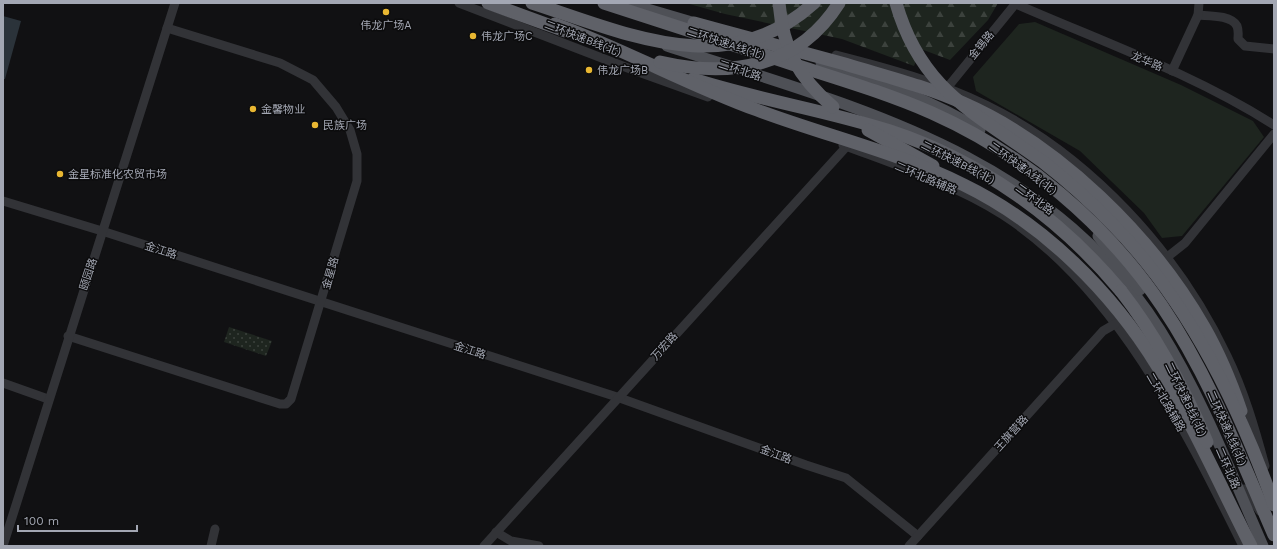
<svg xmlns="http://www.w3.org/2000/svg" width="1277" height="549" font-family="'Work Sans','Noto Sans SC',sans-serif">
  <style>
    .grass { fill: url(#grass-dots) }
    .forest { fill: url(#forest-firs) }
    .park { fill: #1e251f }
    .water { fill: #2b333a }
    .lines { fill: none; stroke-linecap: round; stroke-linejoin: round }
    .minor { stroke: #323337; stroke-width: 9 }
    .major { stroke: #4e5056; stroke-width: 11 }
    .highway { stroke: #5f6168; stroke-width: 13 }
    .highway-bridge { stroke: #5f6168; stroke-width: 13 }
    .poi-dot { fill: #e9b732; stroke: #0c0c0d; stroke-width: 1.5 }
    .labels { text-anchor: middle; stroke-width: 3; stroke-linejoin: round; paint-order: stroke }
    .poi-label { font-size: 11px; fill: #a3a7b3; stroke: #0c0c0d; text-anchor: start }
    .street-label { font-size: 11px; fill: #a3a7b3; stroke: #0c0c0d }
  </style>
  <defs>
    <pattern id="grass-dots" width="8" height="8" patternUnits="userSpaceOnUse"><rect width="8" height="8" fill="#1e251f"/><path d="M2 2h.1M6 6h.1" fill="none" stroke="#3c423d" stroke-width="1.8" stroke-linecap="round"/></pattern>
    <pattern id="forest-firs" width="22" height="20" patternUnits="userSpaceOnUse"><rect width="22" height="20" fill="#1e251f"/><path d="M5 1l3.5 6h-7zM16 11l3.5 6h-7z" fill="#3c423d"/></pattern>
  </defs>
  <rect width="100%" height="100%" fill="#111113"/>
  <!-- grass -->
  <polygon class="grass" points="229,327 272,341 266,356 224,342"/>
  <!-- forest -->
  <polygon class="forest" points="686,3 998,3 988,20 950,60 921,49 914,66 842,39 725,14"/>
  <!-- park -->
  <polygon class="park" points="1035,22 1181,85 1253,121 1264,137 1182,236 1162,238 1144,213 1080,151 976,91 973,77 1019,24"/>
  <!-- water -->
  <polygon class="water" points="3,16 21,21 5,79 3,79"/>
  <g class="lines">
    <!-- minor -->
    <g class="minor">
      <polyline points="459,3 633,70 708,97"/>
      <path d="M1016,4C1103,42 1194,74 1274,125"/>
      <path d="M1198,15C1209,16 1231,15 1237,26C1239,31 1238,35 1238,39L1245,46L1274,49"/>
      <path d="M836,55C887,68 939,82 986,105C1090,156 1178,252 1227,356C1244,391 1255,429 1265,466"/>
      <polyline points="1172,71 1198,15 1199,3"/>
      <polyline points="947,88 1016,3"/>
      <path d="M843,145C896,165 954,184 1003,215C1116,288 1185,429 1243,546"/>
      <polyline points="3,201 102,231 617,397 806,465 846,478 918,536"/>
      <polyline points="1166,258 1185,243 1274,134"/>
      <polyline points="68,336 280,404 286,404 291,399 357,181 357,154 350,130 336,107 313,80 280,63 167,28"/>
      <polyline points="3,383 48,399"/>
      <polyline points="1244,489 1260,511"/>
      <polyline points="496,532 511,541 539,546"/>
      <polyline points="3,546 175,3"/>
      <polyline points="211,546 215,529"/>
      <polyline points="484,546 847,146"/>
      <polyline points="909,546 1103,331 1115,324"/>
    </g>
    <!-- major -->
    <g class="major">
      <polyline points="627,3 702,25"/>
      <path d="M667,46C854,107 1047,152 1160,330C1202,397 1231,473 1263,546"/>
      <path d="M821,63C875,81 932,99 980,130"/>
      <polyline points="1098,236 1140,290"/>
    </g>
    <!-- highway -->
    <g class="highway">
      <polyline points="488,3 565,31"/>
      <path d="M694,23C744,37 794,50 845,64C884,76 925,86 963,103C1059,145 1152,236 1204,327C1219,353 1231,382 1241,411"/>
      <path d="M693,79C758,100 825,110 890,131C981,161 1060,218 1121,291"/>
      <polyline points="868,130 933,166"/>
    </g>
    <!-- highway-bridge -->
    <g class="highway-bridge">
      <path d="M532,3C628,34 727,82 814,3"/>
      <path d="M604,3C665,23 725,42 786,62C835,78 884,92 932,113C1024,154 1106,223 1162,306C1210,377 1240,457 1274,535"/>
      <path d="M779,3C783,49 798,77 833,107"/>
      <path d="M896,3C921,91 976,113 1043,162C1069,182 1093,204 1115,227C1189,303 1239,406 1274,505"/>
      <path d="M555,24C624,49 688,85 757,110C826,136 898,152 964,185C1044,224 1112,292 1158,367C1193,424 1221,487 1251,546"/>
      <path d="M660,62C730,78 798,68 839,3"/>
      <path d="M1121,291C1157,337 1184,388 1207,442"/>
    </g>
  </g>
  <!-- markers -->
  <g class="poi-dot">
    <circle cx="386" cy="12" r="4"/>
    <circle cx="473" cy="36" r="4"/>
    <circle cx="589" cy="70" r="4"/>
    <circle cx="253" cy="109" r="4"/>
    <circle cx="315" cy="125" r="4"/>
    <circle cx="60" cy="174" r="4"/>
  </g>
  <g class="labels">
    <!-- poi labels -->
    <g class="poi-label">
      <text x="386" y="29" text-anchor="middle">伟龙广场A</text>
      <text x="481" y="40">伟龙广场C</text>
      <text x="597" y="74">伟龙广场B</text>
      <text x="261" y="113">金馨物业</text>
      <text x="323" y="129">民族广场</text>
      <text x="68" y="178">金星标准化农贸市场</text>
    </g>
    <!-- street labels -->
    <g class="street-label">
      <text transform="translate(583 38) rotate(21)" y="4">二环快速B线(北)</text>
      <text transform="translate(726 43) rotate(18)" y="4">二环快速A线(北)</text>
      <text transform="translate(981 45) rotate(-50)" y="4">金锡路</text>
      <text transform="translate(1147 61) rotate(23)" y="4">龙华路</text>
      <text transform="translate(740 70) rotate(18)" y="4">二环北路</text>
      <text transform="translate(958 162) rotate(27)" y="4">二环快速B线(北)</text>
      <text transform="translate(1023 168) rotate(36)" y="4">二环快速A线(北)</text>
      <text transform="translate(926 178) rotate(23)" y="4">二环北路辅路</text>
      <text transform="translate(1035 199) rotate(36)" y="4">二环北路</text>
      <text transform="translate(161 250) rotate(18)" y="4">金江路</text>
      <text transform="translate(330 273) rotate(-74)" y="4">金星路</text>
      <text transform="translate(88 274) rotate(-72)" y="4">颐园路</text>
      <text transform="translate(664 346) rotate(-48)" y="4">万宏路</text>
      <text transform="translate(470 350) rotate(18)" y="4">金江路</text>
      <text transform="translate(1186 399) rotate(64)" y="4">二环快速B线(北)</text>
      <text transform="translate(1166 402) rotate(60)" y="4">二环北路辅路</text>
      <text transform="translate(1227 428) rotate(66)" y="4">二环快速A线(北)</text>
      <text transform="translate(1011 433) rotate(-48)" y="4">王旗营路</text>
      <text transform="translate(776 454) rotate(20)" y="4">金江路</text>
      <text transform="translate(1228 468) rotate(66)" y="4">二环北路</text>
    </g>
  </g>
  <!-- border -->
  <rect width="1277" height="549" fill="none" stroke="#a3a7b3" stroke-width="8"/>
  <!-- scale -->
  <path d="M18 525v6h119v-6" fill="none" stroke="#a3a7b3" stroke-width="2"/>
  <text x="24" y="525" font-size="12" fill="#a3a7b3" stroke="#0c0c0d" stroke-width="3" paint-order="stroke">100 m</text>
</svg>
